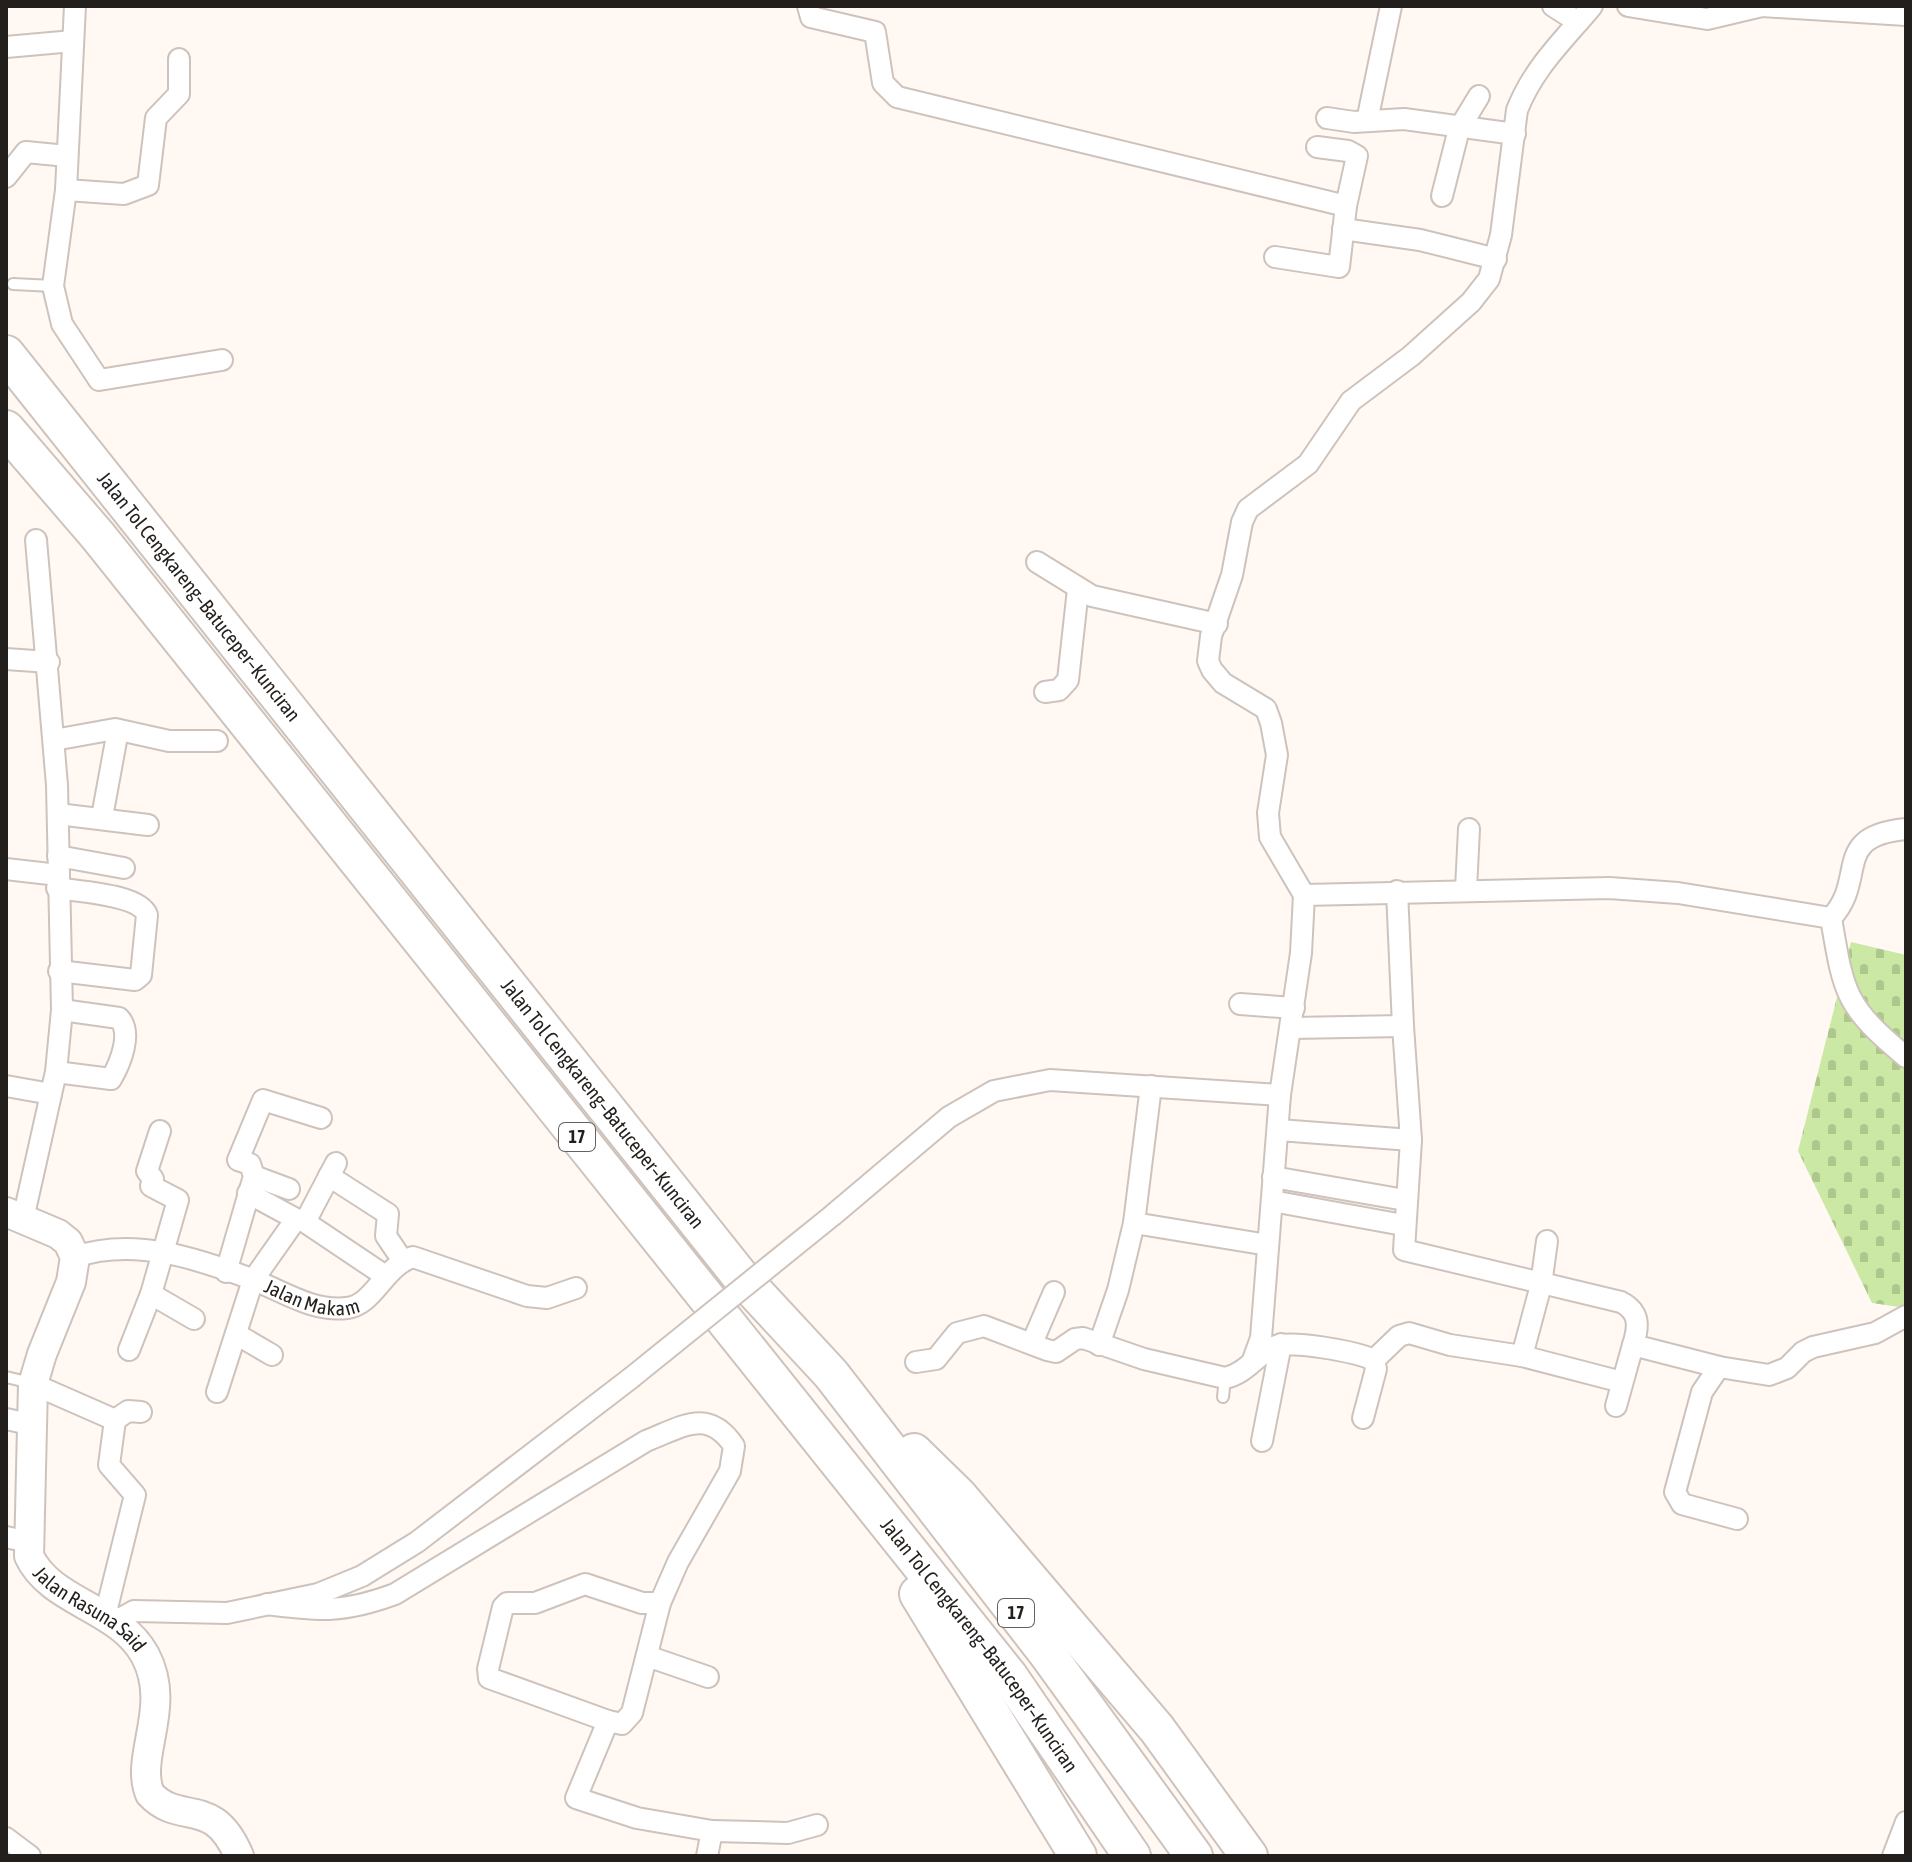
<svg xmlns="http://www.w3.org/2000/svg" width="1912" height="1862" font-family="'Asap Condensed',sans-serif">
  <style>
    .cemetery { fill: url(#cemetery-stones) }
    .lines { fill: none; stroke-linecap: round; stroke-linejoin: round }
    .lane-casing { stroke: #cec3bc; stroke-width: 14 }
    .street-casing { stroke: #cec3bc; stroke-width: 24 }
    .secondary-casing { stroke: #cec3bc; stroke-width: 32 }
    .highway-casing { stroke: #cec3bc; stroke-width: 40 }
    .lane { stroke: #fff; stroke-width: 10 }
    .street { stroke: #fff; stroke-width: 20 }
    .secondary { stroke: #fff; stroke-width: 28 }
    .highway { stroke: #fff; stroke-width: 36 }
    .street-bridge-casing { stroke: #cec3bc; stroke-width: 24; stroke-linecap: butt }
    .street-bridge { stroke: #fff; stroke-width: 20 }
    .labels { text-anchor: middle; stroke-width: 6; stroke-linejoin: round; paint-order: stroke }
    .shield { fill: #fff; stroke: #656260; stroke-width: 2 }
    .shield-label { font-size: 18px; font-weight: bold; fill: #231f1c }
    .street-label { font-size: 20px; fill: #231f1c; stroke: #fff }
  </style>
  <defs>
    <pattern id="cemetery-stones" width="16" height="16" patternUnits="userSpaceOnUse" patternTransform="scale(2)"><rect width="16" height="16" fill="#cbe9a4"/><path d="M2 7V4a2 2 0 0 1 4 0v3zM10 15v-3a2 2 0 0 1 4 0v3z" fill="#aec78d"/></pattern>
  </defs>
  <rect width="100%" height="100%" fill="#fff8f3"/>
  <!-- cemetery -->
  <polygon class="cemetery" points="1851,942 1906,955 1906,1308 1872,1303 1798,1151"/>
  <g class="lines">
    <defs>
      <g id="lane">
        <polyline points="13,284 53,286"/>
        <polyline points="6,1377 31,1383"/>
        <polyline points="1223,1397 1225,1378"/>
      </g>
      <g id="street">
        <polyline points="75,6 66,190 53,286 62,324 99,380 222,360"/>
        <polyline points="808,6 811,17 875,32 883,83 897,97 1346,206 1339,267 1275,257"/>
        <polyline points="1553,6 1578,22"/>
        <polyline points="1628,6 1707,19 1762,6 1906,15"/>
        <polyline points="6,47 73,41"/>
        <polyline points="1327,118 1354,122 1404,119 1515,134"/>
        <polyline points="1367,121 1391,6"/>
        <polyline points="1317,147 1348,151 1357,156 1346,206"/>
        <polyline points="6,177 26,152 67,156"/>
        <polyline points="66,190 124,194 148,185 156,118 179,94 179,59"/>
        <polyline points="1442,196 1459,129 1479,96"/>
        <polyline points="1343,229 1420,240 1496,259"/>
        <polyline points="1037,562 1092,596 1217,624"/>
        <polyline points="6,659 49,662"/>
        <polyline points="1045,692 1059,690 1068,680 1078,589"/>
        <polyline points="54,740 115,729 169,741 217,741"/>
        <polyline points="58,814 148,825"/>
        <polyline points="102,817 118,730"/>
        <polyline points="58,856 124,868"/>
        <polyline points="6,869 58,875"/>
        <path d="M57,888C79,892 139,894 147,915L141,975L135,980L59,971"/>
        <polyline points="1466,889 1469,829"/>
        <polyline points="1304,895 1609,888 1678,893 1831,918"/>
        <path d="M1831,918C1844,995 1845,1006 1906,1057"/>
        <path d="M1831,918C1868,879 1830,836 1906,829"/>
        <polyline points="1240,1004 1294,1008"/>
        <path d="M1403,1026L1411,1140L1404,1250L1621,1302C1640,1312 1639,1326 1633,1345L1719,1367L1769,1375L1787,1368L1803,1352L1813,1347L1875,1333L1906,1316"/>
        <polyline points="1292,1028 1403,1026 1397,891"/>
        <path d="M56,1072L111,1079C120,1064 133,1033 119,1018L62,1010"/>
        <polyline points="6,1086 51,1094"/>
        <polyline points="1279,1130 1411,1140"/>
        <polyline points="336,1163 305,1222 384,1275"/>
        <polyline points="254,1176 289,1189"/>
        <polyline points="329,1176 388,1214 386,1236 403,1261"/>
        <polyline points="1273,1177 1405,1200"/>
        <polyline points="1272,1201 1403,1225"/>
        <polyline points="833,1215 949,1117 994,1091 1050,1080 1280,1095"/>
        <polyline points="23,1219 56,1072 62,1010 57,785 36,540"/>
        <polyline points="1134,1223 1268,1245"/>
        <path id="s1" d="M75,1257C133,1237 197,1258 254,1280C284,1292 313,1312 347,1308C374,1305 384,1266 413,1257L527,1296L547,1298L576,1288"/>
        <polyline points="226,1272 254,1176 250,1164 238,1160 263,1100 321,1118"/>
        <polyline points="151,1294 194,1319"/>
        <polyline points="236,1334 272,1355"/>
        <polyline points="1032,1343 1054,1292"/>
        <polyline points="1099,1345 1118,1290 1134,1223 1151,1086"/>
        <polyline points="129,1350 151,1294 178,1200 151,1186 153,1179 147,1171 160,1131"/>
        <polyline points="1522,1356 1622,1382"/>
        <path d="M1253,1360L1261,1338L1280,1095L1301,953L1304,895L1270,837L1268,813L1277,755L1271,723L1266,709L1223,683L1212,670L1208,661L1211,636L1232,575L1242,522L1248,509L1308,464L1351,401L1411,356L1471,302L1489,279L1501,235L1517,110C1534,67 1563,41 1592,6"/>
        <polyline points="1374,1360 1399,1336 1409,1333 1450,1345 1522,1356 1541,1285 1547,1241"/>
        <path d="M916,1362L936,1359L957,1333L984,1326L1047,1350L1056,1352L1075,1339L1083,1338L1144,1359L1225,1378C1245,1374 1256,1356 1273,1347C1289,1339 1357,1352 1374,1360"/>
        <polyline points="1719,1367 1702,1392 1675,1492 1682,1504 1737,1519"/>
        <polyline points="33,1384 115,1420 128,1411 141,1412"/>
        <polyline points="217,1392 253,1280 296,1219 248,1193"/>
        <polyline points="1616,1406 1633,1345"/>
        <polyline points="1363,1418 1376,1369 1374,1360"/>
        <polyline points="6,1419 34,1425"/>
        <polyline points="1262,1441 1281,1344"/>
        <polyline points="6,1537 28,1542"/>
        <path d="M267,1604C321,1611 344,1613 395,1594L646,1441C682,1427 708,1407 734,1446L730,1471L678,1562L660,1603L632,1713L622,1724L608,1721L576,1798L637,1818L712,1831L707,1856"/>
        <polyline points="105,1616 135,1495 109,1465 115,1420"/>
        <polyline points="114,1622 134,1611 227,1613 318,1594 362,1576 417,1542 631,1378"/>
        <polyline points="647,1656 708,1677"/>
        <polyline points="608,1721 489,1678 488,1669 503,1607 507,1603 535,1603 585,1584 642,1603 660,1603"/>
        <polyline points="712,1831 788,1833 817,1825"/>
        <polyline points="6,1838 30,1856"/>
        <polyline points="1893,1856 1906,1822"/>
      </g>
      <g id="secondary">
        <path id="s2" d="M6,1212L58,1234L68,1242L75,1257L71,1282L42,1354L33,1384L29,1556C51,1603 119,1607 145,1655C173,1707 134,1756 150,1794C181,1827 213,1794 239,1856"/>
      </g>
      <g id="highway">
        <path id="s3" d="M6,354L740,1276L831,1374L1046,1652L1194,1856"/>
        <path id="s4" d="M6,429L98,536L1009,1676L1132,1856"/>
        <polyline points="914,1452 958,1495 1157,1729 1249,1856"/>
        <polyline points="918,1594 1078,1856"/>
      </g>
    </defs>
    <!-- lane casing -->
    <use href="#lane" class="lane-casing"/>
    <!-- street casing -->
    <use href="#street" class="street-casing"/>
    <!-- secondary casing -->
    <use href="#secondary" class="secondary-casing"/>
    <!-- highway casing -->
    <use href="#highway" class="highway-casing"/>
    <!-- lane -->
    <use href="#lane" class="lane"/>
    <!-- street -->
    <use href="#street" class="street"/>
    <!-- secondary -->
    <use href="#secondary" class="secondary"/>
    <!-- highway -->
    <use href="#highway" class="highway"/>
    <defs>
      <polyline id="street-bridge" points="631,1378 833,1215"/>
    </defs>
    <!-- street-bridge casing -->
    <use href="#street-bridge" class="street-bridge-casing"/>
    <!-- street-bridge -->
    <use href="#street-bridge" class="street-bridge"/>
  </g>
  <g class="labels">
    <!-- shield labels -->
    <g class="shield">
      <rect x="559" y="1123" width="36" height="28" rx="6"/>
      <rect x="998" y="1599" width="36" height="28" rx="6"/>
    </g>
    <g class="shield-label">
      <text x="577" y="1143">17</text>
      <text x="1016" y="1619">17</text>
    </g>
    <!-- street labels -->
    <g class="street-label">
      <text dy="7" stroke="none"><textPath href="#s3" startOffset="310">Jalan Tol Cengkareng–Batuceper–Kunciran</textPath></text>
      <text dy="7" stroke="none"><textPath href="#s3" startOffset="958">Jalan Tol Cengkareng–Batuceper–Kunciran</textPath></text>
      <text dy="7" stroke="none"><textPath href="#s1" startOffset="246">Jalan Makam</textPath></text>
      <text dy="7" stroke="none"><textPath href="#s2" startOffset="474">Jalan Rasuna Said</textPath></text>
      <text dy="7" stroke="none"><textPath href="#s4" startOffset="1558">Jalan Tol Cengkareng–Batuceper–Kunciran</textPath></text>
    </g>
  </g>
  <!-- border -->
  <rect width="1912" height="1862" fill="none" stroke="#231f1c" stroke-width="16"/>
</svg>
